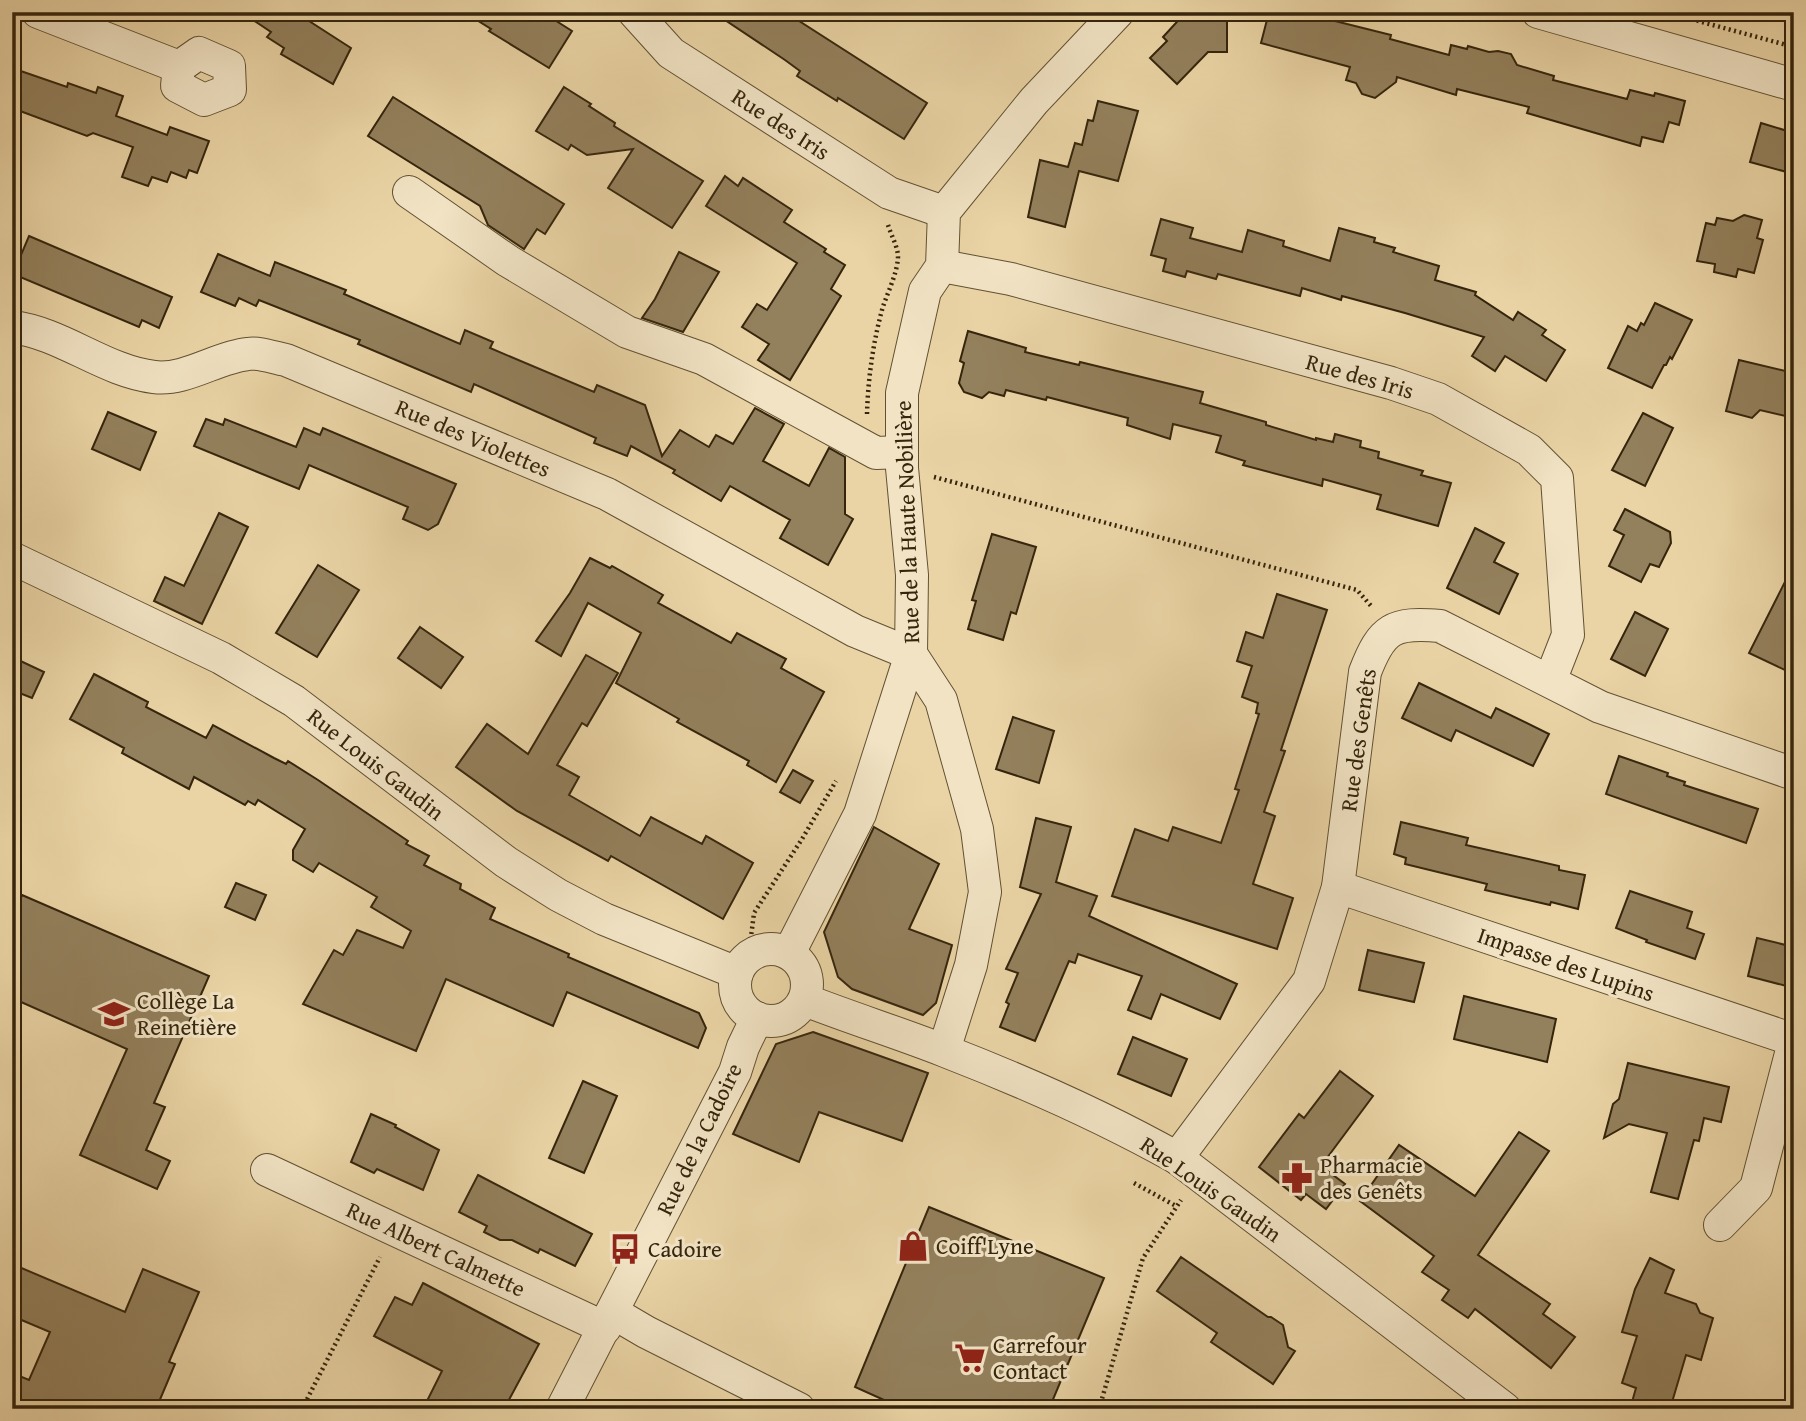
<svg xmlns="http://www.w3.org/2000/svg" width="1806" height="1421" font-family="'Gentium Book Plus',serif">
  <style>
    .building { fill: #93805c; stroke: #35250d; stroke-width: 2 }
    .lines { fill: none; stroke-linecap: round; stroke-linejoin: round }
    .minor-casing { stroke: #625133; stroke-width: 34 }
    .path { stroke: #35250d; stroke-width: 4.5; stroke-dasharray: 2 3.5; stroke-linecap: butt }
    .minor { stroke: #f1e3c4; stroke-width: 32 }
    .labels { text-anchor: middle; stroke-width: 6; stroke-linejoin: round; paint-order: stroke }
    .street-label { font-size: 23px; fill: #35250d; stroke: #f1e3c4 }
    .poi-label { font-size: 23px; fill: #35250d; stroke: #f1e3c4; text-anchor: start }
  </style>
  <rect width="100%" height="100%" fill="#ead4a5"/>
  <filter id="stains"><feTurbulence type="fractalNoise" baseFrequency=".00286" numOctaves="4"/><feColorMatrix values="0 0 0 0 .2 0 0 0 0 .09 0 0 0 0 .02 0 0 0 .5 -.17"/></filter>
  <radialGradient id="worn" r=".72"><stop offset=".6" stop-color="#630" stop-opacity="0"/><stop offset="1" stop-color="#630" stop-opacity=".3"/></radialGradient>
  <!-- building -->
  <g class="building">
    <polygon points="241,12 295,12 351,48 333,84 281,54 284,48 267,37 271,32"/>
    <polygon points="464,12 542,12 572,31 549,68 489,31 491,29"/>
    <polygon points="713,12 785,12 927,103 904,139 838,98 837,101 797,76 800,71 785,60"/>
    <polygon points="1186,12 1227,12 1227,52 1208,52 1177,84 1150,58 1167,41 1163,37"/>
    <polygon points="1269,12 1299,12 1391,35 1390,39 1449,55 1451,45 1467,49 1468,46 1489,52 1498,51 1511,54 1517,65 1554,76 1553,80 1627,99 1630,90 1654,96 1655,93 1685,101 1679,125 1669,122 1663,142 1642,137 1640,146 1527,113 1529,107 1457,89 1456,95 1397,77 1396,82 1375,98 1362,94 1356,83 1346,80 1350,67 1261,43"/>
    <polygon points="12,68 67,87 68,83 96,93 98,87 123,96 116,116 167,135 170,127 209,141 197,173 189,170 186,178 171,172 167,182 152,177 148,186 122,177 133,147 93,133 87,136 12,108"/>
    <polygon points="564,87 591,104 589,106 615,123 614,126 703,181 672,228 608,188 633,149 587,155 571,145 568,150 536,131"/>
    <polygon points="393,97 564,204 545,234 537,229 524,249 488,225 480,206 368,136"/>
    <polygon points="1098,101 1138,111 1118,181 1079,171 1065,227 1028,217 1040,160 1068,167 1075,143 1082,145 1088,120 1093,121"/>
    <polygon points="1761,123 1794,133 1794,174 1750,162"/>
    <polygon points="725,176 738,186 743,178 792,210 784,222 826,249 824,252 845,265 831,289 841,296 790,380 758,360 769,344 742,327 757,304 767,310 797,263 706,206"/>
    <polygon points="1744,215 1762,220 1757,238 1763,240 1754,273 1738,269 1736,277 1714,272 1715,264 1697,261 1706,223 1715,225 1717,218 1733,221"/>
    <polygon points="1161,219 1193,228 1190,238 1242,252 1248,230 1284,241 1283,246 1330,261 1339,228 1375,238 1374,242 1395,248 1393,252 1439,266 1435,280 1476,292 1475,295 1513,320 1518,312 1546,330 1542,335 1565,350 1546,381 1505,356 1495,371 1472,356 1484,337 1405,313 1342,296 1341,300 1302,288 1300,296 1218,274 1216,279 1187,271 1185,277 1163,271 1166,259 1151,255"/>
    <polygon points="29,236 172,297 159,328 142,320 139,327 13,274"/>
    <polygon points="679,252 719,272 683,332 642,318 655,299"/>
    <polygon points="218,254 270,276 275,262 346,290 344,294 460,344 465,330 493,342 490,348 594,392 597,385 645,405 662,456 680,430 709,447 716,435 733,444 755,408 784,424 763,461 809,486 829,448 845,457 845,514 853,519 828,565 780,538 790,520 730,486 721,501 673,473 675,470 631,446 627,456 594,443 596,438 474,384 471,392 358,344 360,340 259,300 256,306 239,298 235,306 201,292"/>
    <polygon points="1655,303 1692,320 1672,359 1670,357 1666,365 1664,365 1652,388 1608,368 1628,326 1637,331 1641,323 1644,325"/>
    <polygon points="968,331 1026,348 1025,352 1079,365 1080,362 1203,392 1200,403 1266,422 1266,425 1316,440 1316,438 1333,442 1335,434 1361,441 1360,447 1379,452 1378,458 1423,471 1421,475 1451,483 1438,526 1377,509 1381,495 1323,479 1322,486 1243,465 1245,461 1216,452 1221,436 1173,424 1170,439 1127,425 1128,418 1047,397 1046,400 1006,390 1004,396 989,392 982,398 964,392 959,383 964,363 960,361"/>
    <polygon points="1739,360 1794,373 1794,418 1760,410 1752,418 1726,411"/>
    <polygon points="108,412 156,432 140,470 92,449"/>
    <polygon points="1643,413 1673,428 1645,486 1612,470"/>
    <polygon points="206,419 223,425 225,419 296,447 304,428 320,435 323,428 456,484 438,524 428,530 403,519 408,507 309,465 299,489 194,446"/>
    <polygon points="1625,509 1670,532 1671,543 1659,567 1650,564 1641,582 1609,566 1624,535 1614,530"/>
    <polygon points="219,513 248,527 202,624 154,601 165,577 184,586"/>
    <polygon points="1475,528 1504,543 1494,562 1518,574 1499,614 1447,588"/>
    <polygon points="992,534 1036,547 1016,614 1011,612 1003,640 968,629 976,601 972,600"/>
    <polygon points="590,558 610,568 612,566 663,595 658,603 731,643 737,633 786,659 781,668 824,692 776,782 747,765 749,761 677,722 679,719 616,683 641,633 588,603 561,656 536,641 570,593"/>
    <polygon points="1794,564 1794,658 1787,671 1749,653"/>
    <polygon points="318,565 359,590 317,657 276,633"/>
    <polygon points="1277,594 1327,610 1281,750 1285,751 1264,812 1275,816 1253,884 1293,898 1277,949 1112,896 1135,829 1168,841 1173,827 1221,843 1239,790 1235,789 1259,714 1256,713 1258,703 1242,697 1252,666 1237,661 1246,632 1263,638"/>
    <polygon points="1635,612 1668,629 1645,676 1611,659"/>
    <polygon points="420,627 463,657 441,688 398,658"/>
    <polygon points="586,655 618,673 587,726 582,723 557,765 579,777 569,795 640,836 651,817 702,844 706,836 753,863 723,919 611,856 608,861 517,811 456,767 487,724 528,754"/>
    <polygon points="12,657 44,672 32,698 12,690"/>
    <polygon points="94,674 148,702 146,707 206,738 213,725 274,758 286,764 288,761 318,780 408,841 406,844 429,856 424,865 461,884 460,889 495,908 490,919 569,954 568,957 699,1013 706,1028 698,1048 567,992 553,1026 446,979 416,1051 303,1004 334,950 343,955 357,930 403,948 411,931 371,907 377,897 319,863 313,872 293,860 293,850 305,829 258,800 255,805 248,801 245,805 194,777 189,789 122,753 124,748 70,719"/>
    <polygon points="1419,683 1491,718 1496,708 1549,734 1533,766 1456,730 1451,741 1402,718"/>
    <polygon points="1013,717 1054,731 1039,783 996,769"/>
    <polygon points="1619,756 1668,773 1667,776 1685,782 1684,785 1758,809 1746,843 1606,794"/>
    <polygon points="793,770 813,781 800,803 780,792"/>
    <polygon points="1036,818 1071,827 1056,882 1097,896 1089,916 1237,984 1220,1019 1161,994 1151,1019 1128,1010 1142,976 1078,954 1075,963 1069,961 1035,1041 1000,1027 1009,1004 1006,1002 1018,973 1006,969 1041,894 1020,887"/>
    <polygon points="1401,822 1468,838 1466,845 1559,866 1559,870 1585,875 1578,909 1551,902 1550,905 1485,890 1487,884 1405,864 1406,858 1394,854"/>
    <polygon points="874,827 939,864 909,929 952,945 936,1003 923,1015 852,989 838,977 824,932"/>
    <polygon points="236,883 266,895 255,920 225,907"/>
    <polygon points="1630,891 1692,912 1687,928 1704,934 1695,959 1646,942 1647,940 1616,928"/>
    <polygon points="22,895 209,976 154,1103 165,1107 146,1150 170,1161 157,1189 80,1155 127,1049 12,998 12,918"/>
    <polygon points="1757,938 1794,947 1794,988 1748,976"/>
    <polygon points="1368,950 1424,963 1414,1002 1359,990"/>
    <polygon points="1464,996 1556,1019 1547,1062 1454,1039"/>
    <polygon points="813,1032 928,1073 902,1141 819,1112 799,1162 733,1134 776,1044"/>
    <polygon points="1133,1037 1187,1059 1171,1096 1118,1074"/>
    <polygon points="1628,1063 1729,1087 1721,1122 1704,1118 1699,1141 1694,1140 1678,1199 1651,1192 1667,1133 1629,1124 1604,1138 1613,1104 1619,1099"/>
    <polygon points="1340,1071 1373,1096 1321,1166 1345,1184 1326,1209 1306,1194 1301,1200 1259,1167 1299,1114 1304,1118"/>
    <polygon points="583,1081 617,1096 584,1173 549,1158"/>
    <polygon points="371,1114 396,1125 395,1127 439,1150 423,1190 377,1169 374,1173 351,1162"/>
    <polygon points="1519,1132 1549,1151 1478,1255 1550,1304 1543,1314 1575,1337 1551,1368 1475,1309 1468,1318 1442,1300 1449,1290 1422,1272 1434,1256 1360,1201 1399,1145 1475,1196"/>
    <polygon points="478,1175 592,1234 575,1266 540,1249 538,1253 512,1240 500,1240 484,1232 487,1226 459,1212"/>
    <polygon points="929,1207 1104,1278 1049,1409 904,1409 855,1387"/>
    <polygon points="1181,1257 1268,1317 1271,1317 1283,1325 1288,1347 1295,1351 1273,1384 1211,1342 1217,1333 1157,1291"/>
    <polygon points="1650,1258 1674,1270 1665,1293 1696,1304 1700,1313 1713,1318 1701,1360 1686,1355 1670,1409 1630,1409 1636,1388 1622,1383 1637,1336 1622,1332 1635,1289"/>
    <polygon points="12,1264 125,1312 143,1269 199,1292 169,1362 175,1364 156,1409 12,1409 12,1373 29,1380 50,1332 12,1316"/>
    <polygon points="423,1283 539,1344 504,1409 423,1409 442,1371 374,1336 395,1297 412,1305"/>
  </g>
  <g class="lines">
    <defs>
      <g id="minor">
        <polyline points="38,12 179,67"/>
        <polyline points="634,12 671,53 889,193 944,212"/>
        <polyline points="1538,12 1794,85"/>
        <polygon points="199,53 229,66 230,90 204,100 177,86 179,67"/>
        <polyline points="409,192 508,261 627,332 704,359 876,453 902,452"/>
        <polyline points="942,266 1011,279 1391,383 1438,399 1529,450 1557,478 1568,635 1550,681"/>
        <path d="M12,327C62,333 104,371 154,377C186,381 217,357 248,354C260,352 274,358 286,360L607,494L855,631L911,654"/>
        <polyline points="12,558 221,658 294,701 506,862 558,895 604,919 737,973"/>
        <polyline points="911,654 941,700 977,829 985,892 971,965 944,1050"/>
        <polyline points="1338,887 1794,1040"/>
        <circle cx="771" cy="985" r="36"/>
        <polyline points="789,953 860,814 911,654 912,575 902,468 902,393 925,291 942,266 944,212 1034,101 1118,12"/>
        <path d="M805,1000C851,1018 899,1033 945,1051C1025,1082 1102,1116 1177,1158L1505,1409"/>
        <path d="M1177,1158L1309,981L1338,887L1365,672C1382,628 1393,622 1440,626L1600,707L1794,774"/>
        <polyline points="267,1170 605,1328"/>
        <polyline points="1720,1225 1756,1188 1794,1042"/>
        <polyline points="612,1312 646,1332 799,1409"/>
        <polyline points="562,1409 735,1072 743,1047 757,1018"/>
      </g>
    </defs>
    <!-- minor casing -->
    <use href="#minor" class="minor-casing"/>
    <!-- path -->
    <g class="path">
      <polyline points="1665,12 1794,47"/>
      <path d="M867,414C868,379 873,343 882,310C887,293 897,275 898,257C898,247 891,235 888,225"/>
      <polyline points="934,477 1357,590 1372,607"/>
      <polyline points="750,945 754,913 802,839 836,781"/>
      <polyline points="1134,1183 1176,1206"/>
      <polyline points="302,1409 380,1257"/>
      <polyline points="1099,1409 1143,1258 1181,1200"/>
    </g>
    <!-- minor -->
    <use href="#minor" class="minor"/>
  </g>
  <!-- icons -->
  <defs>
    <symbol id="school-bare" viewBox="-9 -9 18 18"><path d="M0-5L7-2L0 1L-7-2ZM-4 1L0 2.5L4 1V4Q0 6-4 4Z" fill="#8f2418" stroke="#f1e3c4" stroke-width="2.5" paint-order="stroke"/></symbol>
    <symbol id="pharmacy-bare" viewBox="-9 -9 18 18"><path d="M-2-6h4v4h4v4h-4v4h-4v-4h-4v-4h4Z" fill="#8f2418" stroke="#f1e3c4" stroke-width="2.5" paint-order="stroke"/></symbol>
    <symbol id="shop-bare" viewBox="-9 -9 18 18"><path d="M-5-2.5h2.3a2.7 3.5 0 0 1 5.4 0H5L5.5 6h-11ZM-1.5-2.5h3a1.5 2.3 0 0 0-3 0Z" fill="#8f2418" stroke="#f1e3c4" stroke-width="2.5" paint-order="stroke"/></symbol>
    <symbol id="bus-bare" viewBox="-9 -9 18 18"><path d="M-5-6H5V4H4V6H2V4H-2V6H-4V4H-5ZM-3.5-4V0h7V-4ZM-3.5 1.2v1.5H-2V1.2ZM2 1.2v1.5H3.5V1.2Z" fill="#8f2418" stroke="#f1e3c4" stroke-width="2.5" paint-order="stroke"/></symbol>
    <symbol id="supermarket-bare" viewBox="-9 -9 18 18"><path d="M-6-5.5h2.5l.6 2H6L4.5 2H-2.5L-4.4-4H-6ZM-1.5 3.2a1.3 1.3 0 1 0 .1 0ZM3 3.2a1.3 1.3 0 1 0 .1 0Z" fill="#8f2418" stroke="#f1e3c4" stroke-width="2.5" paint-order="stroke"/></symbol>
  </defs>
  <g fill-rule="evenodd">
    <use href="#school-bare" x="92" y="992" width="44" height="44"/>
    <use href="#pharmacy-bare" x="1275" y="1156" width="44" height="44"/>
    <use href="#shop-bare" x="891" y="1224" width="44" height="44"/>
    <use href="#bus-bare" x="603" y="1227" width="44" height="44"/>
    <use href="#supermarket-bare" x="948" y="1336" width="44" height="44"/>
  </g>
  <g class="labels">
    <!-- street labels -->
    <g class="street-label">
      <text transform="translate(781 124) rotate(33)" y="8">Rue des Iris</text>
      <text transform="translate(1360 376) rotate(16)" y="8">Rue des Iris</text>
      <text transform="translate(473 438) rotate(23)" y="8">Rue des Violettes</text>
      <text transform="translate(907 522) rotate(-92)" y="8">Rue de la Haute Nobilière</text>
      <text transform="translate(1358 740) rotate(-82)" y="8">Rue des Genêts</text>
      <text transform="translate(376 764) rotate(38)" y="8">Rue Louis Gaudin</text>
      <text transform="translate(1566 964) rotate(19)" y="8">Impasse des Lupins</text>
      <text transform="translate(699 1139) rotate(-64)" y="8">Rue de la Cadoire</text>
      <text transform="translate(1211 1189) rotate(35)" y="8">Rue Louis Gaudin</text>
      <text transform="translate(436 1249) rotate(25)" y="8">Rue Albert Calmette</text>
    </g>
    <!-- poi labels -->
    <g class="poi-label">
      <text x="137" y="1009">Collège La<tspan x="137" dy="26">Reinetière</tspan></text>
      <text x="1320" y="1173">Pharmacie<tspan x="1320" dy="26">des Genêts</tspan></text>
      <text x="936" y="1254">Coiff'Lyne</text>
      <text x="648" y="1257">Cadoire</text>
      <text x="993" y="1353">Carrefour<tspan x="993" dy="26">Contact</tspan></text>
    </g>
  </g>
  <!-- margin -->
  <rect width="1806" height="1421" fill="none" stroke="#ead4a5" stroke-width="42"/>
  <rect x="14" y="14" width="1778" height="1393" fill="none" stroke="#35250d" stroke-width="3.5"/>
  <rect x="21" y="21" width="1764" height="1379" fill="none" stroke="#35250d" stroke-width="2"/>
  <rect width="100%" height="100%" filter="url(#stains)"/>
  <rect width="100%" height="100%" fill="url(#worn)"/>
</svg>
